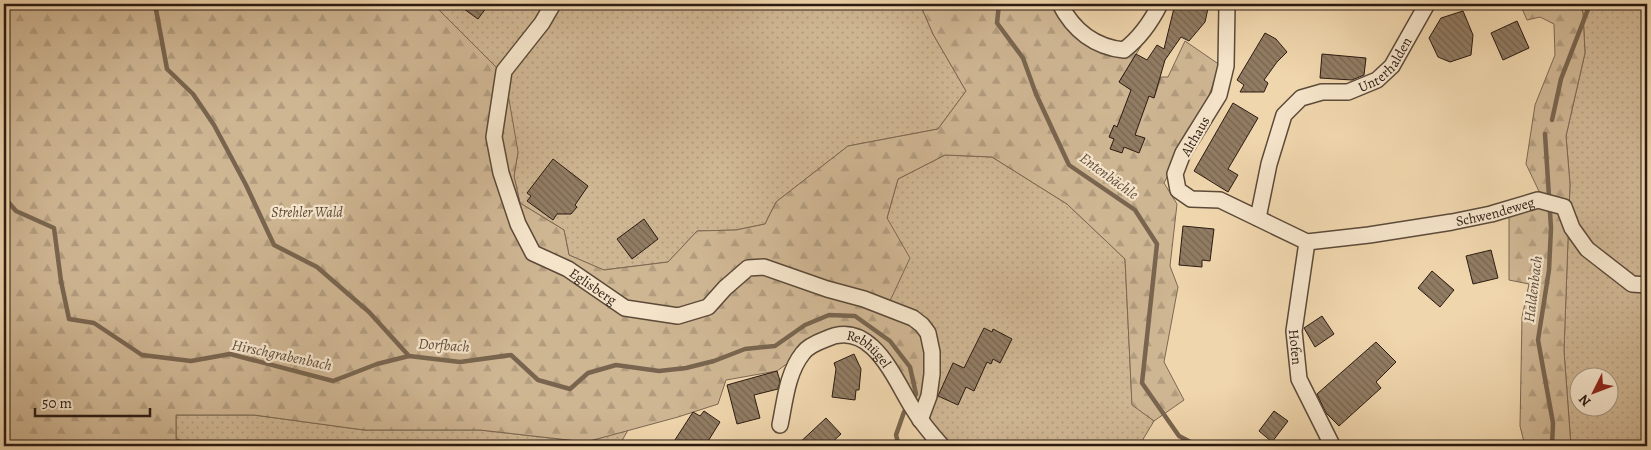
<svg xmlns="http://www.w3.org/2000/svg" width="1651" height="450" font-family="Alegreya,serif">
  <style>
    .grass { fill: url(#grass-dots); stroke: #7d6852; fill-rule: evenodd }
    .forest { fill: url(#forest-firs); stroke: #7d6852 }
    .lines { fill: none; stroke-linecap: round; stroke-linejoin: round }
    .stream { stroke: #79654f; stroke-width: 4.5 }
    .building { fill: url(#building-back-hatch); stroke: #2b1b12 }
    .minor-casing { stroke: #5c4a39; stroke-width: 18 }
    .minor { stroke: #f5e4ca; stroke-width: 15 }
    .labels { text-anchor: middle; stroke-width: 4.5; stroke-linejoin: round; paint-order: stroke }
    .street-label { font-size: 14px; fill: #2b1b12; stroke: #f5e4ca }
    .park-label { font-size: 14px; font-style: italic; fill: #5c4a39; stroke: #f5e4ca }
    .water-label { font-size: 15px; font-style: italic; fill: #5f4c3b; stroke: #f5e4ca }
  </style>
  <defs>
    <pattern id="grass-dots" width="8" height="8" patternUnits="userSpaceOnUse" patternTransform="scale(1.25)"><rect width="8" height="8" fill="#cfb693"/><path d="M2 2h.1M6 6h.1" fill="none" stroke="#b29c7e" stroke-width="1.8" stroke-linecap="round"/></pattern>
    <pattern id="forest-firs" width="22" height="20" patternUnits="userSpaceOnUse" patternTransform="scale(1.25)"><rect width="22" height="20" fill="#cfb693"/><path d="M5 1l3.5 6h-7zM16 11l3.5 6h-7z" fill="#b29c7e"/></pattern>
    <pattern id="building-back-hatch" width="6" height="6" patternUnits="userSpaceOnUse" patternTransform="scale(1.25)"><rect width="6" height="6" fill="#917c63"/><path d="M-1 5l2 2M0 0l6 6M5-1l2 2" fill="none" stroke="#776550"/></pattern>
  </defs>
  <rect width="100%" height="100%" fill="#f0d6ad"/>
  <filter id="stains"><feTurbulence type="fractalNoise" baseFrequency=".004" numOctaves="4"/><feColorMatrix values="0 0 0 0 .2 0 0 0 0 .09 0 0 0 0 .02 0 0 0 .5 -.17"/></filter>
  <radialGradient id="worn" r=".72"><stop offset=".6" stop-color="#630" stop-opacity="0"/><stop offset="1" stop-color="#630" stop-opacity=".3"/></radialGradient>
  <!-- grass -->
  <g class="grass">
    <polygon points="416,4 920,4 933,34 966,91 938,129 848,146 776,202 765,224 736,230 697,231 668,262 603,270 569,255 564,230 520,203 514,176 518,152 438,9"/>
    <path d="M1580,4H1647V446H1571L1564,351L1570,184L1566,136L1585,53L1583,13ZM1578,378H1608V408H1578Z"/>
    <polygon points="945,155 992,157 1067,204 1125,259 1132,404 1154,421 1139,446 947,446 920,420 889,303 887,218 898,179"/>
    <polygon points="176,415 254,415 364,430 480,430 586,442 628,430 619,446 305,446 301,445 296,446 198,446 176,439"/>
  </g>
  <!-- forest -->
  <g class="forest">
    <polygon points="4,4 416,4 438,9 505,76 518,152 514,176 520,203 564,230 569,255 604,270 668,262 697,231 736,230 765,224 776,202 848,146 938,129 966,91 933,34 920,4 1060,4 1109,48 1146,38 1119,82 1142,97 1145,94 1154,98 1161,77 1168,77 1185,41 1220,65 1208,98 1164,183 1177,204 1170,266 1178,287 1164,362 1184,400 1154,421 1132,405 1125,259 1067,204 992,157 945,155 898,179 887,218 910,258 889,303 928,333 932,352 920,420 891,369 849,335 803,352 777,371 726,380 718,404 678,417 586,442 480,430 364,430 254,415 176,415 176,439 198,446 4,446"/>
    <polygon points="1520,4 1580,4 1583,13 1585,53 1566,136 1570,184 1564,351 1571,446 1525,446 1520,426 1522,317 1529,284 1509,280 1509,216 1546,206 1526,164 1535,105 1555,55 1554,24 1540,17 1527,20"/>
  </g>
  <g class="lines">
    <!-- stream -->
    <g class="stream">
      <polyline points="155,4 167,69 193,94 214,125 246,185 274,245 317,267 369,312 409,356 460,362 511,355 538,380 570,389 588,373 616,365 659,371 686,368 714,361 745,349 775,346 805,325 829,315 855,316 890,341 910,367 916,394 912,400"/>
      <polyline points="999,4 997,23 1023,58 1036,94 1069,165 1135,210 1157,244 1142,383 1179,436 1198,446"/>
      <polyline points="1552,120 1561,79 1590,4"/>
      <polyline points="1545,134 1551,228 1549,270 1538,340 1553,423 1552,446"/>
      <polyline points="4,197 16,211 54,228 61,281 69,319 94,323 142,355 191,361 230,354 333,381 377,364 409,356"/>
      <polyline points="899,446 896,435 904,412 908,407"/>
    </g>
  </g>
  <!-- building -->
  <g class="building">
    <polygon points="457,4 489,4 478,19"/>
    <polygon points="1175,4 1209,4 1205,22 1189,41 1181,37 1165,60 1154,98 1149,96 1135,135 1145,138 1139,153 1124,147 1122,153 1110,149 1114,139 1109,137 1114,125 1117,127 1131,90 1119,82 1136,54 1147,60 1157,45 1164,49"/>
    <polygon points="1463,11 1473,35 1471,55 1450,62 1438,57 1429,38 1441,18"/>
    <polygon points="1517,21 1529,48 1503,60 1491,33"/>
    <polygon points="1265,33 1276,39 1287,52 1277,62 1264,80 1268,83 1264,92 1240,92 1244,85 1237,80"/>
    <polygon points="1322,54 1366,58 1364,75 1352,80 1320,78"/>
    <polygon points="1233,103 1258,118 1228,169 1238,175 1228,192 1194,171"/>
    <polygon points="553,159 588,186 575,205 577,207 571,214 557,214 553,220 527,201 531,196 527,193"/>
    <polygon points="644,219 658,239 632,259 617,239"/>
    <polygon points="1183,226 1214,229 1210,261 1202,260 1202,267 1179,265"/>
    <polygon points="1491,250 1498,278 1473,284 1466,256"/>
    <polygon points="1432,271 1454,290 1440,307 1418,288"/>
    <polygon points="1322,316 1334,334 1315,347 1304,328"/>
    <polygon points="984,328 992,332 993,329 1012,339 1000,363 993,359 991,364 987,362 974,391 966,387 958,405 938,396 953,363 964,368"/>
    <polygon points="1376,342 1396,362 1376,382 1381,388 1339,426 1326,413 1317,394"/>
    <polygon points="854,354 861,369 859,390 856,390 855,400 832,397 836,369 834,363"/>
    <polygon points="777,371 780,381 778,389 754,395 760,418 737,424 727,385"/>
    <polygon points="704,411 720,422 705,446 671,446 693,412 700,416"/>
    <polygon points="1274,411 1288,421 1272,442 1259,431"/>
    <polygon points="826,418 841,434 828,446 796,446"/>
  </g>
  <g class="lines">
    <defs>
      <g id="minor">
        <path id="s1" d="M553,4L542,23L504,71L494,137L501,173L518,224L533,253L568,269L625,308L678,316L708,307L725,288L748,268L764,267L827,289L864,299L913,318L922,325L928,333L932,352V374L929,396L920,420"/>
        <path d="M1060,4C1073,30 1095,47 1124,50C1141,37 1151,22 1160,4"/>
        <path id="s2" d="M1227,4L1226,66L1219,95L1183,153L1175,174L1178,190L1191,199L1220,200L1307,242L1369,235L1452,222L1491,214L1538,200L1564,207L1572,228L1587,249L1632,284L1647,285"/>
        <path id="s3" d="M1258,218L1269,164L1284,115L1301,98L1322,92H1348L1377,80L1392,66L1427,4"/>
        <path id="s4" d="M1307,242L1294,331L1299,379L1331,443L1330,446"/>
        <path id="s5" d="M780,425C785,401 787,373 803,353C808,346 818,342 826,339C871,318 894,378 912,407C921,422 931,434 942,446"/>
      </g>
    </defs>
    <!-- minor casing -->
    <use href="#minor" class="minor-casing"/>
    <!-- minor -->
    <use href="#minor" class="minor"/>
  </g>
  <g class="labels">
    <!-- street labels -->
    <g class="street-label">
      <text dy="5" stroke="none"><textPath href="#s3" startOffset="226">Unterhalden</textPath></text>
      <text transform="translate(1195 136) rotate(-60)" y="5">Althaus</text>
      <text dy="5" stroke="none"><textPath href="#s2" startOffset="531">Schwendeweg</textPath></text>
      <text dy="5" stroke="none"><textPath href="#s1" startOffset="342">Eglisberg</textPath></text>
      <text dy="5" stroke="none"><textPath href="#s4" startOffset="106">Hofen</textPath></text>
      <text dy="5" stroke="none"><textPath href="#s5" startOffset="152">Rebhügel</textPath></text>
    </g>
    <!-- park labels -->
    <g class="park-label">
      <text x="307" y="217">Strehler Wald</text>
    </g>
    <!-- water labels -->
    <g class="water-label">
      <text transform="translate(1109 176) rotate(36)" y="5">Entenbächle</text>
      <text transform="translate(1533 289) rotate(-83)" y="5">Haldenbach</text>
      <text transform="translate(444 345) rotate(4)" y="5">Dorfbach</text>
      <text transform="translate(282 355) rotate(12)" y="5">Hirschgrabenbach</text>
    </g>
  </g>
  <!-- margin -->
  <rect width="1651" height="450" fill="none" stroke="#f0d6ad" stroke-width="20"/>
  <rect x="5" y="5" width="1641" height="440" fill="none" stroke="#2b1b12" stroke-width="2.5"/>
  <rect x="10" y="10" width="1631" height="430" fill="none" stroke="#2b1b12"/>
  <!-- north arrow -->
  <g transform="translate(1594 392) rotate(228)"><circle r="24" fill="#f5e4ca" stroke="#a49480"/>
  <path d="M0-4L9 19L0 12L-9 19Z" fill="#8f2418"/>
  <text y="-8" font-size="14" font-weight="bold" text-anchor="middle" fill="#2b1b12">N</text>
  </g>
  <!-- scale -->
  <path d="M35 408v8h115v-8" fill="none" stroke="#2b1b12" stroke-width="2.5"/>
  <text x="42" y="408" font-size="15" fill="#2b1b12" stroke="#f5e4ca" stroke-width="4" paint-order="stroke">50 m</text>
  <rect width="100%" height="100%" filter="url(#stains)"/>
  <rect width="100%" height="100%" fill="url(#worn)"/>
</svg>
